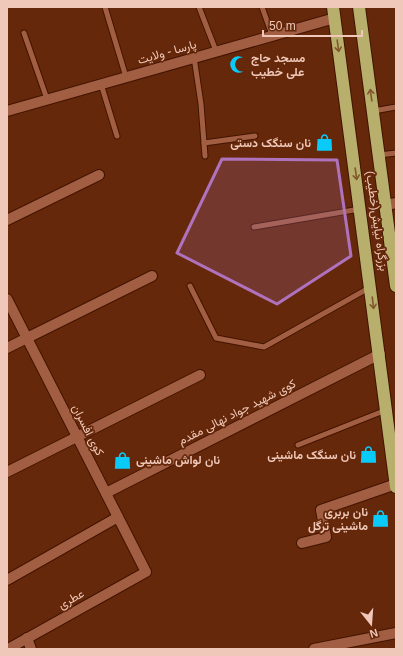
<svg xmlns="http://www.w3.org/2000/svg" width="403" height="656" font-family="Arial,Vazirmatn,sans-serif">
  <style>
    .lines { fill: none; stroke-linecap: round; stroke-linejoin: round }
    .lane-casing { stroke: #421400; stroke-width: 7 }
    .street-casing { stroke: #421400; stroke-width: 12 }
    .secondary-casing { stroke: #421400; stroke-width: 12 }
    .highway-casing { stroke: #421400; stroke-width: 14 }
    .lane { stroke: #a25e43; stroke-width: 5 }
    .street { stroke: #a25e43; stroke-width: 10 }
    .secondary { stroke: #a25e43; stroke-width: 10 }
    .highway { stroke: #b7af6b; stroke-width: 12 }
    .oneway { stroke: #82572c }
    .marked { fill: #af72bc; fill-opacity: 0.2; stroke: #af72bc; stroke-width: 3; stroke-linejoin: round }
    .labels { text-anchor: middle; stroke-width: 3.5; stroke-linejoin: round; paint-order: stroke }
    .street-label { font-size: 12px; fill: #efc8b9; stroke: #66280a }
    .poi-label { font-size: 12px; font-weight: bold; fill: #efc8b9; stroke: #66280a; text-anchor: end }
  </style>
  <rect width="100%" height="100%" fill="#66280a"/>
  <g class="lines">
    <defs>
      <g id="lane">
        <polyline points="105,7 126,77"/>
        <polyline points="199,7 216,51"/>
        <polyline points="262,7 272,35"/>
        <polyline points="24,33 47,99"/>
        <polyline points="194,57 201,104 205,156"/>
        <polyline points="101,84 117,136"/>
        <polyline points="373,111 396,107"/>
        <polyline points="204,143 255,136"/>
        <polyline points="379,155 396,153"/>
        <polyline points="254,227 360,209"/>
        <polyline points="190,286 216,338 264,347 369,288"/>
        <polyline points="298,445 386,410"/>
      </g>
      <g id="street">
        <polyline points="7,220 99,175"/>
        <polyline points="7,299 146,572 8,649"/>
        <polyline points="27,338 152,276"/>
        <polyline points="7,472 200,375"/>
        <polyline points="106,493 380,354"/>
        <polyline points="302,543 326,537 321,510 396,484"/>
        <polyline points="7,580 118,517"/>
        <polyline points="27,638 31,649"/>
        <polyline points="314,649 396,633"/>
      </g>
      <g id="secondary">
        <polyline points="7,111 335,18"/>
        <polyline points="386,205 396,203"/>
        <polyline points="7,348 27,338"/>
      </g>
      <g id="highway">
        <polyline points="333,7 396,487"/>
        <polyline points="359,7 396,286"/>
      </g>
    </defs>
    <!-- lane casing -->
    <use href="#lane" class="lane-casing"/>
    <!-- street casing -->
    <use href="#street" class="street-casing"/>
    <!-- secondary casing -->
    <use href="#secondary" class="secondary-casing"/>
    <!-- highway casing -->
    <use href="#highway" class="highway-casing"/>
    <!-- lane -->
    <use href="#lane" class="lane"/>
    <!-- street -->
    <use href="#street" class="street"/>
    <!-- secondary -->
    <use href="#secondary" class="secondary"/>
    <!-- highway -->
    <use href="#highway" class="highway"/>
  </g>
  <!-- one-way arrows -->
  <defs><path id="oneway-shaft" d="M-6 0H5M1.5-3L5.5 0L1.5 3" fill="none" stroke-width="1.6" stroke-linecap="round" stroke-linejoin="round"/></defs>
  <g class="oneway">
    <use href="#oneway-shaft" transform="translate(338 46) rotate(82)"/>
    <use href="#oneway-shaft" transform="translate(371 95) rotate(-98)"/>
    <use href="#oneway-shaft" transform="translate(356 174) rotate(82)"/>
    <use href="#oneway-shaft" transform="translate(373 303) rotate(83)"/>
  </g>
  <!-- marked area -->
  <path class="marked" d="M222,159L337,160L351,256L277,304L177,253Z"/>
  <!-- icons -->
  <defs>
    <symbol id="mosque-bare" viewBox="-9 -9 18 18"><path d="M3.5-4.9A6 6 0 1 0 3.5 4.9A5 5 0 1 1 3.5-4.9Z" fill="#0acafa" stroke="#66280a" stroke-width="2.5" paint-order="stroke"/></symbol>
    <symbol id="shop-bare" viewBox="-9 -9 18 18"><path d="M-5-2.5h2.3a2.7 3.5 0 0 1 5.4 0H5L5.5 6h-11ZM-1.5-2.5h3a1.5 2.3 0 0 0-3 0Z" fill="#0acafa" stroke="#66280a" stroke-width="2.5" paint-order="stroke"/></symbol>
  </defs>
  <g fill-rule="evenodd">
    <use href="#mosque-bare" x="226" y="52" width="25" height="25"/>
    <use href="#shop-bare" x="312" y="130" width="25" height="25"/>
    <use href="#shop-bare" x="356" y="442" width="25" height="25"/>
    <use href="#shop-bare" x="110" y="448" width="25" height="25"/>
    <use href="#shop-bare" x="368" y="506" width="25" height="25"/>
  </g>
  <g class="labels">
    <!-- street labels -->
    <g class="street-label">
      <text transform="translate(167 52) rotate(-16)" y="4">پارسا - ولایت</text>
      <text transform="translate(377 221) rotate(82)" y="4">بزرگراه نیایش(خطیب)</text>
      <text transform="translate(237 412) rotate(-27)" y="4">کوی شهید جواد نهالی مقدم</text>
      <text transform="translate(88 430) rotate(63)" y="4">کوی افسران</text>
      <text transform="translate(71 599) rotate(-29)" y="4">عطری</text>
    </g>
    <!-- poi labels -->
    <g class="poi-label">
      <text x="251" y="62" text-anchor="start">مسجد حاج<tspan x="251" dy="14">علی خطیب</tspan></text>
      <text x="311" y="147">نان سنگک دستی</text>
      <text x="356" y="459">نان سنگک ماشینی</text>
      <text x="136" y="464" text-anchor="start">نان لواش ماشینی</text>
      <text x="368" y="516">نان بربری<tspan x="368" dy="14">ماشینی ترگل</tspan></text>
    </g>
  </g>
  <!-- border -->
  <rect width="403" height="656" fill="none" stroke="#efc8b9" stroke-width="16"/>
  <!-- north arrow -->
  <g transform="translate(371 624) rotate(163)" stroke="#66280a" stroke-width="3" paint-order="stroke">
  <path d="M0-3L7 15L0 10L-7 15Z" fill="#efc8b9"/>
  <text y="-6" font-size="11" font-weight="bold" text-anchor="middle" fill="#efc8b9">N</text>
  </g>
  <!-- scale -->
  <path d="M263 30v6h99v-6" fill="none" stroke="#efc8b9" stroke-width="2"/>
  <text x="269" y="30" font-size="12" fill="#efc8b9" stroke="#66280a" stroke-width="3" paint-order="stroke">50 m</text>
</svg>
